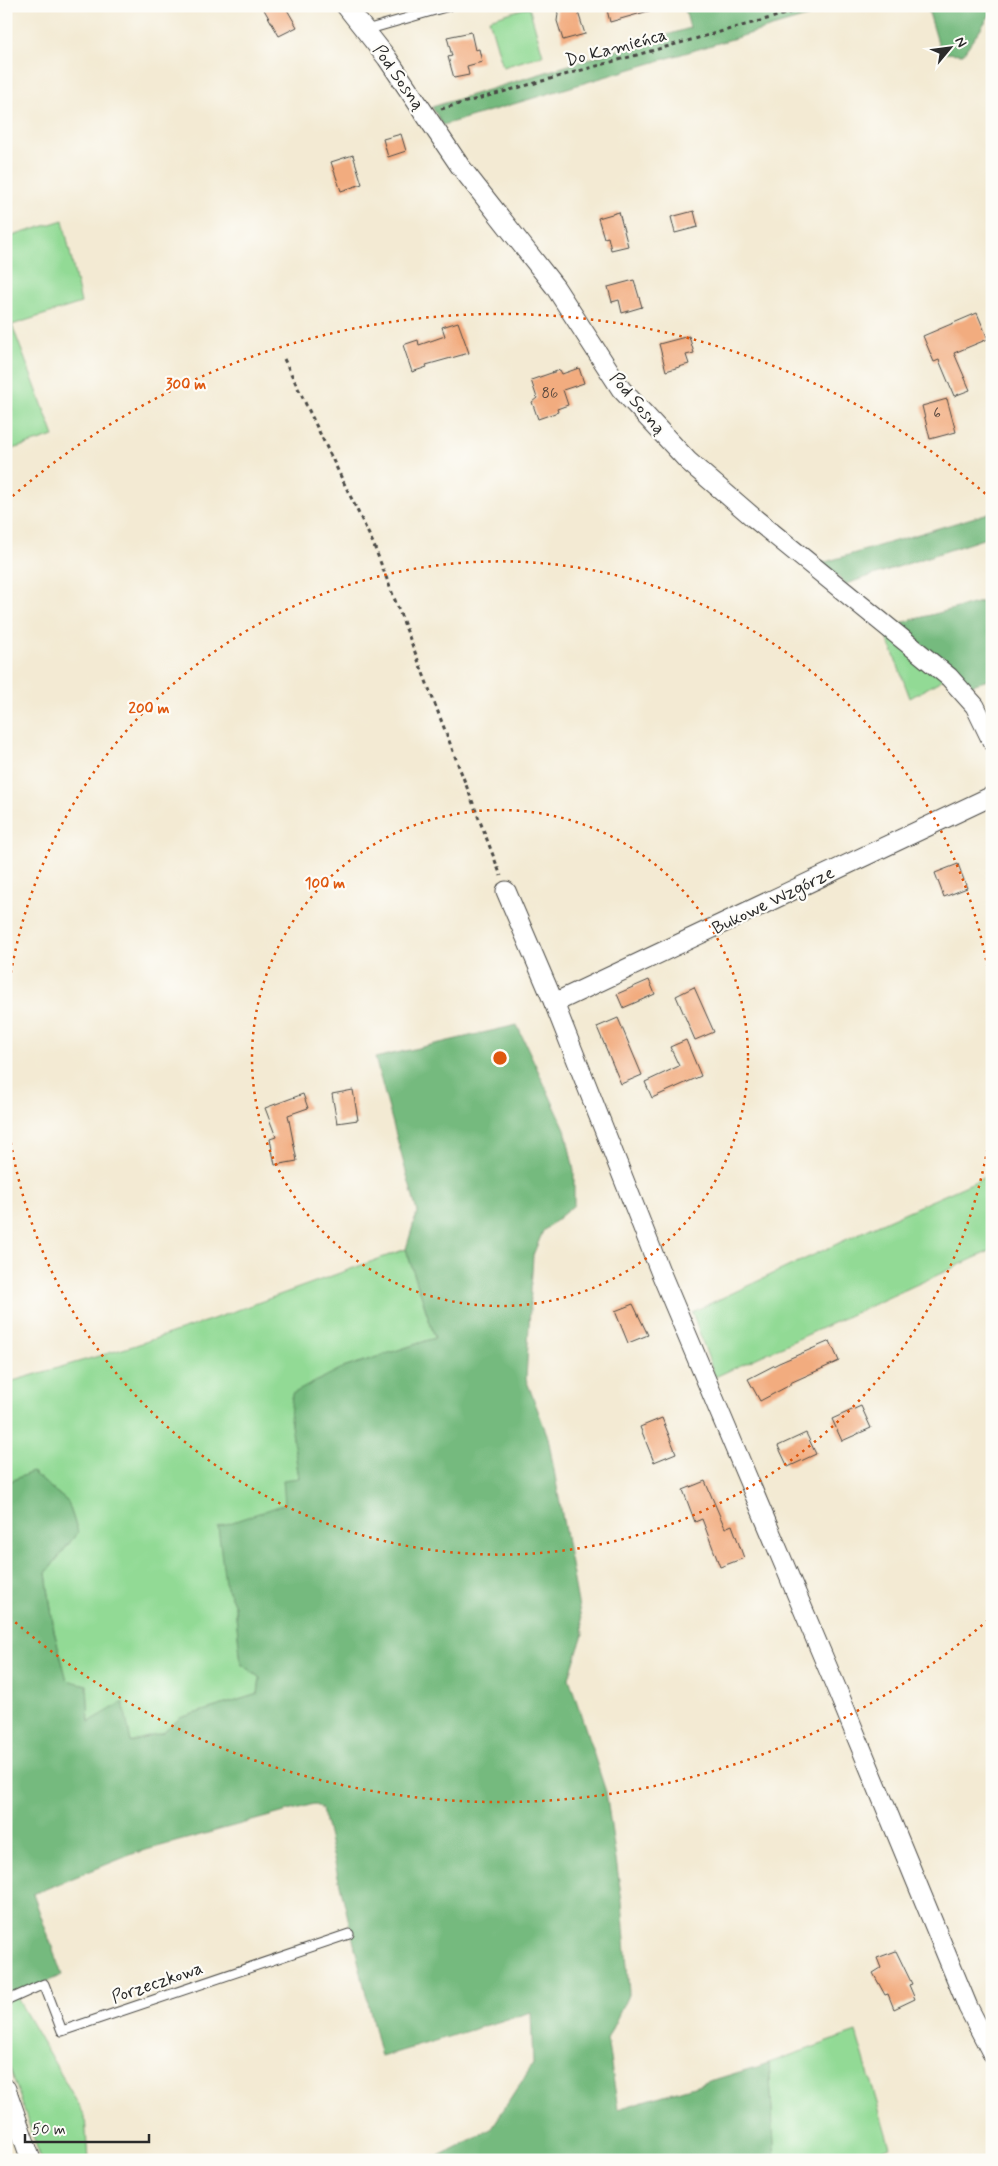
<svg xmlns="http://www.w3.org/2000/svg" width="998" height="2166" font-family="Mynerve,sans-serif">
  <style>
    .green { fill: #92da95; stroke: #5e8260 }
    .forest { fill: #75ba7e; stroke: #507254 }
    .building { fill: #f2ac7f }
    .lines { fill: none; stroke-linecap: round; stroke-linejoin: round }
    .lane-casing { stroke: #494844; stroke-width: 11 }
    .street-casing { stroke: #494844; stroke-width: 21 }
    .path { stroke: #494844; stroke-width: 3; stroke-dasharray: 4 4; stroke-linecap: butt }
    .lane { stroke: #fff; stroke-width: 9 }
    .street { stroke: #fff; stroke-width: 19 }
    .ring { fill: none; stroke: #df570e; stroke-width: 2.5; stroke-dasharray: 2.5 5 }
    .labels { text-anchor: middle; stroke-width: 4.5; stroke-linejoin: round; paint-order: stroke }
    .number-label { font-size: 15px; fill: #5d4b40 }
    .street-label { font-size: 18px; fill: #2b2b2b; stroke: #fdfcf7 }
    .centre { fill: #df570e; stroke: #fdfcf7; stroke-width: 2.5 }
    .ring-label { font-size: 15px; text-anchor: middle; font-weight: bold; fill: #df570e; stroke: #fdfcf7; stroke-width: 4.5; stroke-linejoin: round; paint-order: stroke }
  </style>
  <rect width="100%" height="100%" fill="#fdfcf7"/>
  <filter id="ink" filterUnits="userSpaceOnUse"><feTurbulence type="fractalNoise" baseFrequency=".02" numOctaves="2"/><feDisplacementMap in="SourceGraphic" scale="10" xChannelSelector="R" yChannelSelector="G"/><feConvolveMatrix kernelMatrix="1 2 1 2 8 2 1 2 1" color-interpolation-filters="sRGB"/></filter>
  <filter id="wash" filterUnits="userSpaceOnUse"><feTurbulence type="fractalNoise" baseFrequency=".0096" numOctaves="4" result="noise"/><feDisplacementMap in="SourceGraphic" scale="20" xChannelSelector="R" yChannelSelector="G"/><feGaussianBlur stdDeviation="1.12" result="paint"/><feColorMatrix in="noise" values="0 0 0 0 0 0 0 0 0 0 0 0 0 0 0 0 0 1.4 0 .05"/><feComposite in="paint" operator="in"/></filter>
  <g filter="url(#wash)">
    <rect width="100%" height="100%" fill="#f3ead3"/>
    <!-- green -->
    <g class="green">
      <polygon points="529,7 543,55 503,67 489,19"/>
      <polygon points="63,220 81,303 12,325 54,436 6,451 6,417 12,410 6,383 6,238"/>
      <polygon points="883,626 945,678 910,698"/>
      <polygon points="992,1174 992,1250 715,1377 692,1312 888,1220"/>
      <polygon points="406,1249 435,1338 340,1369 290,1418 299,1479 285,1504 225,1583 235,1606 241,1664 260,1678 258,1694 180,1718 162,1733 130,1742 89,1723 87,1686 67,1681 54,1631 46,1573 78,1532 68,1502 32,1472 6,1483 6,1383 133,1346 213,1319"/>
      <polygon points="16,1996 85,2116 88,2160 41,2160 6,2056 6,2000"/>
      <polygon points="856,2032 890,2147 859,2160 775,2160 769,2063"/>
    </g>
    <!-- forest -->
    <g class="forest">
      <polygon points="684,6 843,6 443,125 432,107 690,28"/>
      <polygon points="927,6 992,6 992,12 963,54 941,53"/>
      <polygon points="992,512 992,536 846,584 822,563"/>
      <polygon points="992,599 992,679 968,686 896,624"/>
      <polygon points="517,1025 565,1129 574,1170 574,1205 543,1231 533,1255 526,1379 548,1437 582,1625 583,1634 569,1678 606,1792 622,1901 629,1993 607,2039 618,2109 769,2063 775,2160 440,2160 439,2156 491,2129 533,2064 531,2012 381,2057 322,1809 314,1804 135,1853 33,1894 62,1975 6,2000 6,1880 9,1879 6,1870 6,1483 32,1472 68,1502 78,1532 46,1573 54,1631 67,1680 87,1685 89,1722 123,1702 131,1742 162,1733 180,1718 258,1694 260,1678 241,1664 235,1606 225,1583 218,1527 285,1504 283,1480 299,1478 290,1418 292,1394 340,1369 435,1338 406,1249 417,1212 375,1058"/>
    </g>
    <g id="blocks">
      <!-- building -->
      <g class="building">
        <polygon points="262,6 285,6 297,27 279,36"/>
        <polygon points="556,6 576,6 585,34 563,40 557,21 558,14"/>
        <polygon points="606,6 651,6 652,10 610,22"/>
        <polygon points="471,32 475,50 479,49 482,62 467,66 469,75 454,78 448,57 452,56 447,37"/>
        <polygon points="401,134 406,151 388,157 383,139"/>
        <polygon points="353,155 362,184 341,191 331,162"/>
        <polygon points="694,211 698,227 675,233 671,217"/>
        <polygon points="619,212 628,246 611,250 608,237 604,238 598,218"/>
        <polygon points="634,280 642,307 622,313 619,300 612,302 608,287"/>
        <polygon points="977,313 988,339 954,353 970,390 954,396 939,360 934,362 923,336"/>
        <polygon points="458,322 469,353 426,365 427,367 412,372 403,345 418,340 419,345 445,336 442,327"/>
        <polygon points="689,336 694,353 686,355 689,364 666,371 659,344"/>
        <polygon points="579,368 584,383 563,390 568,405 557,409 558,412 538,419 532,402 537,398 531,380 560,370 562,374"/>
        <polygon points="947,399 956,432 930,439 922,406"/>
        <polygon points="958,864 967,888 944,897 935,873"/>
        <polygon points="649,980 655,994 623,1008 617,994"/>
        <polygon points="694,987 714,1032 695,1040 676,996"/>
        <polygon points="618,1018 642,1075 621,1084 597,1027"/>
        <polygon points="686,1040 701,1076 652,1098 645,1082 679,1066 670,1047"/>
        <polygon points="353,1090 358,1120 337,1123 332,1094"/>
        <polygon points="303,1094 308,1108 288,1115 297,1161 275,1165 270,1139 276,1137 265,1108"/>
        <polygon points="633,1304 648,1335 628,1343 615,1311"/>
        <polygon points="830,1341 839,1361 790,1383 790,1385 760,1401 748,1379 779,1363"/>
        <polygon points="861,1406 871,1428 842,1441 832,1419"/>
        <polygon points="662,1418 676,1453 654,1462 640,1427"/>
        <polygon points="806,1433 816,1454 788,1467 778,1446"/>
        <polygon points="705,1481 725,1528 732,1525 744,1558 720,1567 702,1519 695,1522 683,1490"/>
        <polygon points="896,1951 912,1984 909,1985 915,1999 894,2009 888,1994 885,1995 873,1973 881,1968 877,1958"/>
      </g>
    </g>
  </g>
  <g filter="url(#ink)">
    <use href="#blocks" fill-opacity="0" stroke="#494844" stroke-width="1"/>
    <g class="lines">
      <defs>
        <g id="lane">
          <polyline points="366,30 449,6"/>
          <polyline points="6,2001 44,1984 62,2031 349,1934"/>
        </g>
        <g id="street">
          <polyline points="346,6 387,58 460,166 555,287 621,389 688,461 754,518 949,677 975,706 992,741"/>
          <polyline points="506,891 554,1003 660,1271 838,1692 968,2007 992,2053"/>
          <polyline points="554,1003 992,796"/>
          <polyline points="6,2089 31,2160"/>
        </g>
      </defs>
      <!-- lane casing -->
      <use href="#lane" class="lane-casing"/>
      <!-- street casing -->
      <use href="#street" class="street-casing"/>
      <!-- path -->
      <g class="path">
        <polyline points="441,109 814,6"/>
        <polyline points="284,359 373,543 501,876"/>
      </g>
      <!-- lane -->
      <use href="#lane" class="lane"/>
      <!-- street -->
      <use href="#street" class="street"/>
    </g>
  </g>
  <!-- distance rings -->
  <g class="ring">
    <circle cx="500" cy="1058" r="248"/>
    <path d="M991 1127A496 496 0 0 1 6 1106M6 1010A496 496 0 0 1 991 989"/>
    <path d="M988 1620A744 744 0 0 1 7 1615M7 501A744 744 0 0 1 988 496"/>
  </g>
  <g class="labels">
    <!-- number labels -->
    <g class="number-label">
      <text x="550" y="398">86</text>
      <text x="937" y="418">6</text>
    </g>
    <!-- street labels -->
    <g class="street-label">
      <text transform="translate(616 47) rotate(-15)" y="6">Do Kamieńca</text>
      <text transform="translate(399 77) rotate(55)" y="6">Pod Sosną</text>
      <text transform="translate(638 403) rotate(50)" y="6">Pod Sosną</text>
      <text transform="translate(773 900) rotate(-26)" y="6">Bukowe Wzgórze</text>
      <text transform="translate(157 1982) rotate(-19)" y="6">Porzeczkowa</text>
    </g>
  </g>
  <circle cx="500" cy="1058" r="8" class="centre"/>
  <g class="ring-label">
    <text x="186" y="389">300 m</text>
    <text x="149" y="713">200 m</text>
    <text x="325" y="888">100 m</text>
  </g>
  <!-- margin -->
  <rect width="998" height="2166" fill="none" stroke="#fdfcf7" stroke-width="25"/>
  <!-- north arrow -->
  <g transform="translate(950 48) rotate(61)" stroke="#fdfcf7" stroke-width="4" paint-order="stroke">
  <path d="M0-4L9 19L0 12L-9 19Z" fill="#2b2b2b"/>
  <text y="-8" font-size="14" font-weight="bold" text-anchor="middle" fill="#2b2b2b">N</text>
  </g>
  <!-- scale -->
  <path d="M25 2134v8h124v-8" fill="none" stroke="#2b2b2b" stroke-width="2.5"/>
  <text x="32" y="2134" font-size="15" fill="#2b2b2b" stroke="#fdfcf7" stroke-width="4" paint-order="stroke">50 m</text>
</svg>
